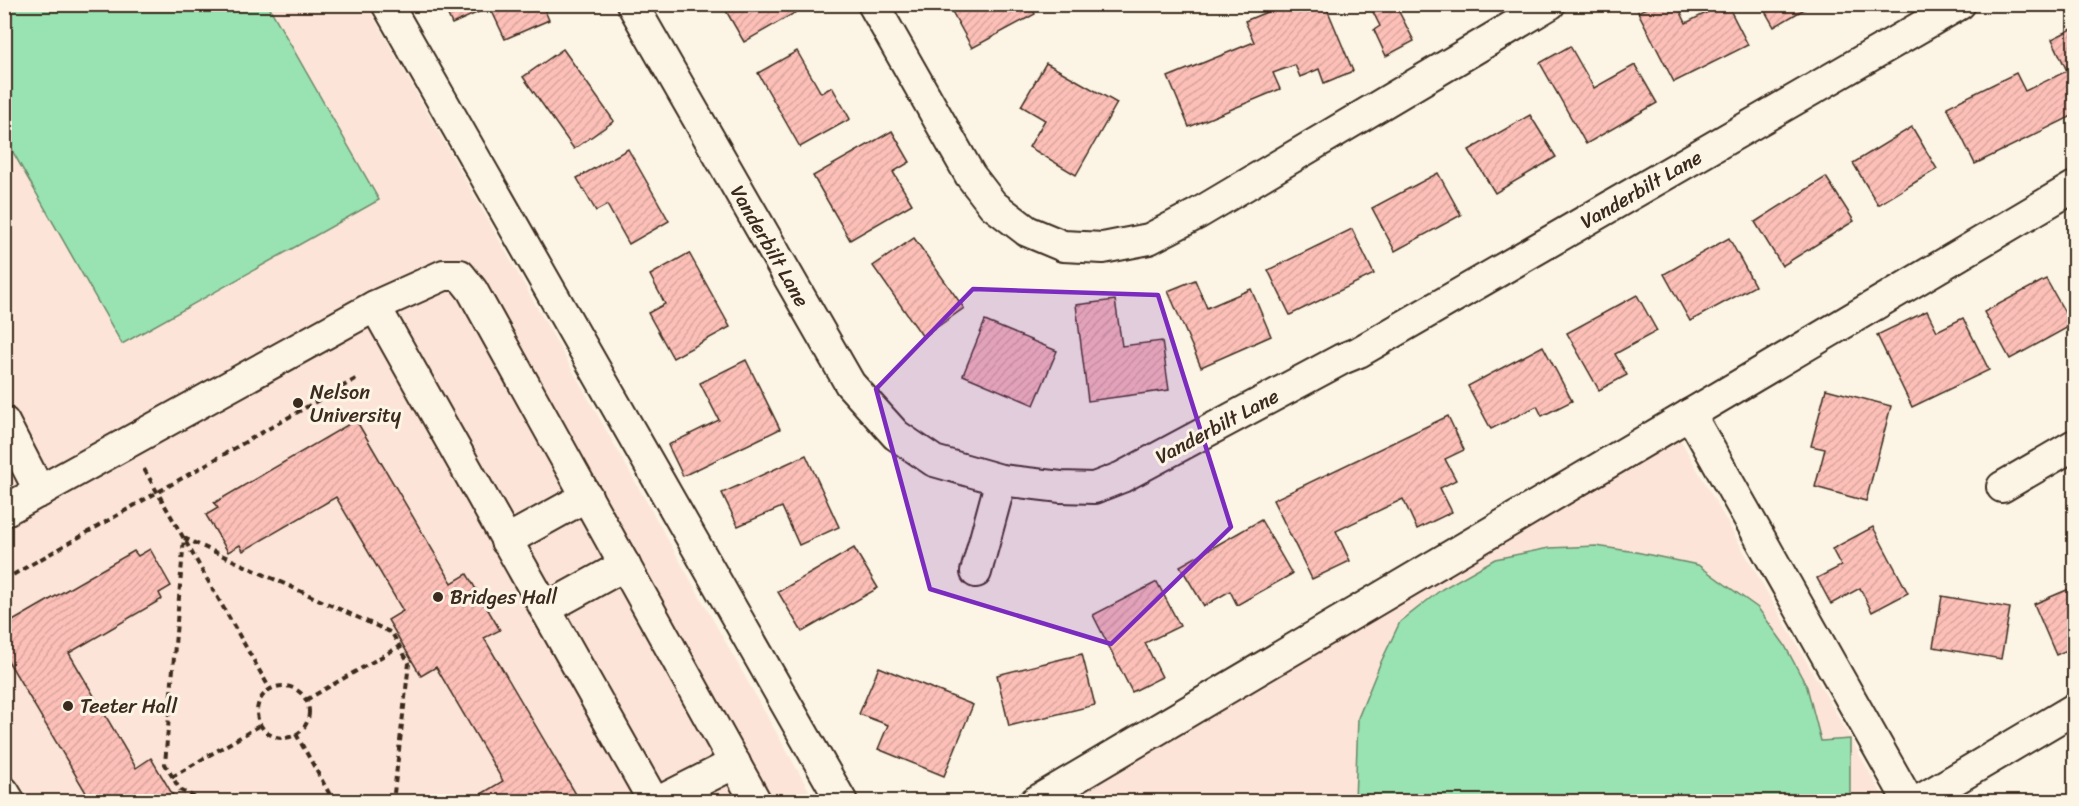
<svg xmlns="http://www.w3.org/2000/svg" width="2079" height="806" font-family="Sriracha,sans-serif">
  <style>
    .built { fill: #fce5d8 }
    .green { fill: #99e2b1; stroke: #6a8668; stroke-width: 1.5 }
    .building { fill: url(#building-hatch); stroke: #3b2a1e; stroke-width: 1.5 }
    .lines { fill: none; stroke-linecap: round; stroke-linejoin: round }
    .minor-casing { stroke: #3b2a1e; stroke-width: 34 }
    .path { stroke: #3b2a1e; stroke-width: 4; stroke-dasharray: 6 4.5; stroke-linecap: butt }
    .minor { stroke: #fcf5e5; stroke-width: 30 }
    .marked { fill: #7b2cbf; fill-opacity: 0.2; stroke: #7b2cbf; stroke-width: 4.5; stroke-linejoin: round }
    .poi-dot { fill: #3b2a1e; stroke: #fcf5e5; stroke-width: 2 }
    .labels { text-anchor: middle; stroke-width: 6; stroke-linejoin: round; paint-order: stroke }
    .street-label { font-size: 20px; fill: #3b2a1e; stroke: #fcf5e5 }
    .poi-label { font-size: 20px; fill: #3b2a1e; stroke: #fcf5e5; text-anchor: start }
  </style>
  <defs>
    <pattern id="building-hatch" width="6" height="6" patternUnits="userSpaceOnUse" patternTransform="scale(1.5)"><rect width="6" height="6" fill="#fcc0b8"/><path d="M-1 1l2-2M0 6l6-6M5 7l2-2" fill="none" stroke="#d9a59e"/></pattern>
  </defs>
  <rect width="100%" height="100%" fill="#fcf5e5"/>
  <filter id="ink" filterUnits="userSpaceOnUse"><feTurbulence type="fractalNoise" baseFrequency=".0167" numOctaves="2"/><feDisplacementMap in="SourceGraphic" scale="12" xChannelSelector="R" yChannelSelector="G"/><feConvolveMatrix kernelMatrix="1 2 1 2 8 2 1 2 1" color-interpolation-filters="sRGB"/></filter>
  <g filter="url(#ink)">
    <!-- built -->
    <g class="built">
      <polygon points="5,5 367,5 815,801 5,802"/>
      <polygon points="1680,439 1886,801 1066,802"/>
    </g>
    <!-- green -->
    <g class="green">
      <polygon points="4,5 268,5 379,200 122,344 5,138"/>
      <polygon points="1596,546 1636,552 1698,565 1758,608 1784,644 1807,687 1821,741 1850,739 1850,801 1355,801 1358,718 1380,664 1400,622 1442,589 1495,559 1549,548"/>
    </g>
    <!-- building -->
    <g class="building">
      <polygon points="443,4 542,4 549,20 505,39 490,7 452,24"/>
      <polygon points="722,4 794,4 798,11 744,42"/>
      <polygon points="948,4 1030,4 1035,14 972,48"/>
      <polygon points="1286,4 1325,4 1353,71 1324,83 1319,69 1300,77 1295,65 1273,73 1280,89 1189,127 1168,77 1254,42 1245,21"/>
      <polygon points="1369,4 1399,4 1396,6 1414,41 1386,56 1374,30 1380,26"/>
      <polygon points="1653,4 1677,4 1686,23 1724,4 1727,4 1748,45 1674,82 1638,12"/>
      <polygon points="1761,4 1813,4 1774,27"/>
      <polygon points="2074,28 2074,115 1975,164 1947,107 2016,73 2025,91 2067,71 2052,39"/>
      <polygon points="1570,46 1594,88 1635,65 1657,103 1586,144 1540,63"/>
      <polygon points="563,49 614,121 574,149 523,77"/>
      <polygon points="797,51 821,93 832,87 850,119 800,147 758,73"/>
      <polygon points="1046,63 1117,103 1076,175 1029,147 1045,120 1021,106"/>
      <polygon points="1530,115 1556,157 1495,193 1469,150"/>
      <polygon points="1912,127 1937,169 1878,205 1853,163"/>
      <polygon points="892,131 910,162 893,172 912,204 850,240 813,176"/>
      <polygon points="628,149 669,221 629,244 607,205 596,211 577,178"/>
      <polygon points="1438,173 1461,215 1395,251 1372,208"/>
      <polygon points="1826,177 1854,221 1782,266 1755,222"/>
      <polygon points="1352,229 1374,274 1290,315 1268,270"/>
      <polygon points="914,238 964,308 923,337 873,266"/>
      <polygon points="1729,238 1755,286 1690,321 1664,274"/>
      <polygon points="689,253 730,327 673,358 648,313 665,304 650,275"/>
      <polygon points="2046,279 2072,325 2010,359 1984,312"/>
      <polygon points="1195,280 1207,308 1251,289 1271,336 1201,367 1168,291"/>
      <polygon points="1637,295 1657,331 1615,354 1627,375 1599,390 1567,333"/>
      <polygon points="1115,300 1122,346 1162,341 1169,390 1088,401 1076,305"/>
      <polygon points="1927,311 1937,331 1963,318 1989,370 1912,407 1877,335"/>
      <polygon points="985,321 1057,351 1034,405 963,375"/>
      <polygon points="1543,346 1572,401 1542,416 1537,406 1491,429 1468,386"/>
      <polygon points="746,360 780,429 683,476 668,445 719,420 700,383"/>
      <polygon points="1826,389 1891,406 1866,501 1815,487 1825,449 1811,446"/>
      <polygon points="1448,416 1464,450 1445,459 1456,480 1440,488 1452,512 1417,529 1403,499 1336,531 1350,561 1312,579 1273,500"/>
      <polygon points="356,420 452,583 467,574 500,630 484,638 580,801 468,802 503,781 436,667 421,676 388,620 403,611 336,497 243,551 240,545 228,552 206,515 218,508 214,503"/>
      <polygon points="806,455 839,527 799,545 782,507 738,526 722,493"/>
      <polygon points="1261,520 1292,574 1237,605 1230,591 1204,606 1180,566"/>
      <polygon points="1873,527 1908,593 1872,612 1860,588 1831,604 1817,578 1841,566 1832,549"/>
      <polygon points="854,548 878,588 802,632 778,592"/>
      <polygon points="150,549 171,586 159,593 162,599 69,653 136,768 151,758 177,802 78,802 88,796 4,654 4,626 134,551 138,556"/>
      <polygon points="1157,582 1180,626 1145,643 1162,677 1132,692 1093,615"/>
      <polygon points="2074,587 2074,647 2056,655 2034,604"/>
      <polygon points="1942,596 2010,608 2001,659 1933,647"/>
      <polygon points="1082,654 1095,705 1009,726 997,675"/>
      <polygon points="879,667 973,705 944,776 878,749 888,725 859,714"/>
      <polygon points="2060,795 2074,799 2074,802 2058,802"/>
    </g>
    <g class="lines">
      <defs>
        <g id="minor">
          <polyline points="387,4 842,802"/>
          <polyline points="632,4 850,384 896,435 934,461 1001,480 1061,487 1094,488 1122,477 1342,359 1359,352 1960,4"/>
          <polyline points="873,4 970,175 993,205 1027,231 1063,246 1103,248 1149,239 1197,214 1550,4"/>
          <polyline points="375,306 444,275 460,275 472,290 756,802"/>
          <polyline points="1690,414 1909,802"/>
          <polyline points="4,422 40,492"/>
          <polyline points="2002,487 2074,445"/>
          <polyline points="4,511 375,306 654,802"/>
          <polyline points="506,541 587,496"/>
          <polyline points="976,572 1001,480"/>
          <polyline points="545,609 625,565"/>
          <polyline points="4,792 10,802"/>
          <polyline points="658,802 735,763"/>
          <polyline points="1035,802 2074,187"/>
          <polyline points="1917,802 2074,709"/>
        </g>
      </defs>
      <!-- minor casing -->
      <use href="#minor" class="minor-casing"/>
      <!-- path -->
      <g class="path">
        <polyline points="144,469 270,689"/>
        <polyline points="4,580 359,377"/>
        <circle cx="283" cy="712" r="26"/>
        <polyline points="306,700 400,646"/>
        <polyline points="296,734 334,802"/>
        <polyline points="172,777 261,725"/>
        <polyline points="204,802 180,790 165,764 184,538 392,633 409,663 393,802"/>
      </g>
      <!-- minor -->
      <use href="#minor" class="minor"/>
    </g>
  </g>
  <!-- marked area -->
  <path class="marked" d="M973,289L1158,295L1231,527L1111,644L930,589L876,389Z"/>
  <!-- markers -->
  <g class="poi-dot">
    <circle cx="298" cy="403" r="6"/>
    <circle cx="438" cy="597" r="6"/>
    <circle cx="68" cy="706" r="6"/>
  </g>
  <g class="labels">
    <!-- street labels -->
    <g class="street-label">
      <text transform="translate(1641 189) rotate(-30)" y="7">Vanderbilt Lane</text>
      <text transform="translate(770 246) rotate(60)" y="7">Vanderbilt Lane</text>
      <text transform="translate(1217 426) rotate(-28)" y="7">Vanderbilt Lane</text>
    </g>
    <!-- poi labels -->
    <g class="poi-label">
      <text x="310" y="399">Nelson<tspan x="310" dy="23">University</tspan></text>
      <text x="450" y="604">Bridges Hall</text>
      <text x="80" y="713">Teeter Hall</text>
    </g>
  </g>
  <!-- margin -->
  <rect width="2079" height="806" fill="none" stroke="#fcf5e5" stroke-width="24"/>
  <rect x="12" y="12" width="2055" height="782" fill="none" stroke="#3b2a1e" stroke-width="2" filter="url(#ink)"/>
</svg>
